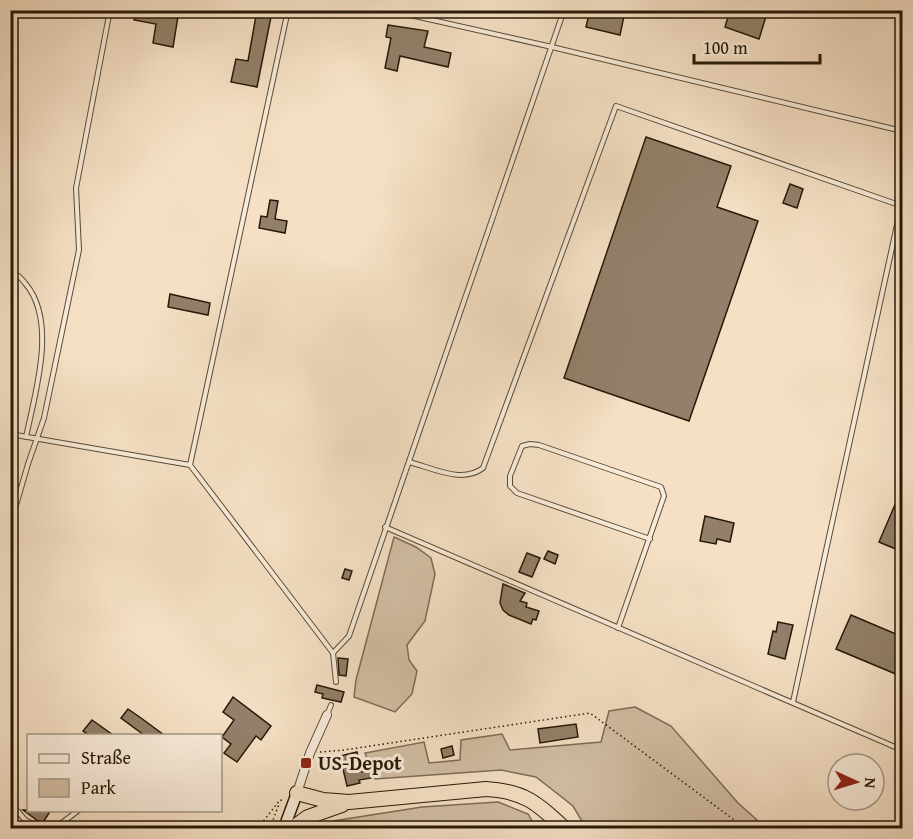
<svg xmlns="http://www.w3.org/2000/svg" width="913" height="839" font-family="'Gentium Book Plus',serif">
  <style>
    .green { fill: #d2bea5; stroke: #7c6c56; stroke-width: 1.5 }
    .building { fill: #92806a; stroke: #261907; stroke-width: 1.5 }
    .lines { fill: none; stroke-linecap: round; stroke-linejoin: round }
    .lane-casing { stroke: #5a4b36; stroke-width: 6 }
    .street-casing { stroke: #5a4b36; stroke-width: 10 }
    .secondary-casing { stroke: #261907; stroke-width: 13 }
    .highway-casing { stroke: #261907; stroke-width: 16 }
    .path { stroke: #261907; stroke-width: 1.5; stroke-dasharray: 1.5 3; stroke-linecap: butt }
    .lane { stroke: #f8ebd9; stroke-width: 4 }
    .street { stroke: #f8ebd9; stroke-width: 8 }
    .secondary { stroke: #f8ebd9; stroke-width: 10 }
    .highway { stroke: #f5e0c5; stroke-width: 14 }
    .poi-dot { fill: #8f2418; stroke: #f8ebd9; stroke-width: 2 }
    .labels { text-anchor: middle; stroke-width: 6; stroke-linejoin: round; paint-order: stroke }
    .poi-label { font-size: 20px; font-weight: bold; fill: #261907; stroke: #f8ebd9; text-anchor: start }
  </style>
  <rect width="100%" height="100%" fill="#f5e0c5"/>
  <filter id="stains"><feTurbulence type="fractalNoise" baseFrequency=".00333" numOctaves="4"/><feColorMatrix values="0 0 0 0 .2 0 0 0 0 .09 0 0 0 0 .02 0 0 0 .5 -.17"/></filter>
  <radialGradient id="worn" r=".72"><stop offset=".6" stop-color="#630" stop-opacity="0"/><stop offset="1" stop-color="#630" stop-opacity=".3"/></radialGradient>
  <!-- green -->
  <g class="green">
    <polygon points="394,537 416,547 431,558 435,574 425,621 407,645 409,660 417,671 412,694 395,712 354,697 356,680"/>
    <polygon points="635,707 671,726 738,803 766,828 586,828 573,806 536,777 501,770 375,779 365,753 424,742 429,763 460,760 461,740 502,734 510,750 601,742 609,711"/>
    <polygon points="498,802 528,814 536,828 319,828 333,821 422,807"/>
  </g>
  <!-- building -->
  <g class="building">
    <polygon points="135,10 179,10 173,47 153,43 156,24 134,20"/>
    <polygon points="257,10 272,12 257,87 231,82 236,59 248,61"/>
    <polygon points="590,10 599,10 624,16 620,35 586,27"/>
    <polygon points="730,10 768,10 759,39 725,27"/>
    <polygon points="388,25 428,31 424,47 451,53 448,67 400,56 397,71 385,68 391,38 386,37"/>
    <polygon points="646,137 731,166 717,207 758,221 689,421 564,378"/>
    <polygon points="790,184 803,189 797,208 783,203"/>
    <polygon points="270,200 278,201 275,219 287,221 285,233 259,228 261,216 267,217"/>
    <polygon points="170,294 210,303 208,315 168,307"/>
    <polygon points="897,500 903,503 903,552 879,542"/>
    <polygon points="705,516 734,523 730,542 717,539 716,544 700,541"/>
    <polygon points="548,551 558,555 555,564 544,559"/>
    <polygon points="527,553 540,558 532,577 519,572"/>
    <polygon points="345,569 352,571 349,580 342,578"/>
    <polygon points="503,584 525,593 520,601 527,603 526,607 539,611 536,620 533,619 531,624 509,615 503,610 500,603"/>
    <polygon points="851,615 903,637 903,677 836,649"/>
    <polygon points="778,622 793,625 785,659 768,654 773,631 776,632"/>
    <polygon points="338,658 348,659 346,676 339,675"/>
    <polygon points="317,685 344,692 341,702 322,698 323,694 315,692"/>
    <polygon points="233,697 271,726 261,740 256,736 237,762 224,753 231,744 222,737 234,720 223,712"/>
    <polygon points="128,709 141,718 164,735 144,735 121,718"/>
    <polygon points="92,720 113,735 89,735 83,731"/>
    <polygon points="576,724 578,737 540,743 538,729"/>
    <polygon points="452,746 454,755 443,758 441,749"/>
    <polygon points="357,752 362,772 369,770 371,778 359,780 360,783 347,786 340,756"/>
    <polygon points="23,810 51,810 42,824"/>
  </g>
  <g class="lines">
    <defs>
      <g id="lane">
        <polyline points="288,10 190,465 333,653 336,682"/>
        <polyline points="388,10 552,47 902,131"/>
        <path d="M10,273C18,274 20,277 25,283C58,321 35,393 26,437"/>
        <polyline points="10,434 190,465"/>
        <path d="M409,462C433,468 462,484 483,468L616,106L902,206"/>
        <polyline points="10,526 28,464 44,418 79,250 76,188 110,10"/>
        <polyline points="385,527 902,750"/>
        <polyline points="618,628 664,496 661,487 539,445 530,444 522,446 510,476 510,486 517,493 650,539"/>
        <polyline points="333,653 349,636 564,10"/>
        <polyline points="793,702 902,202"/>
        <polyline points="327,715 331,705"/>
        <polyline points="10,802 25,820 41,828"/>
        <polyline points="44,828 59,825 79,810"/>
      </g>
      <polyline id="street" points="297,793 310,753 327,715"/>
      <polyline id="secondary" points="284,828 297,793"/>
      <g id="highway">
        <path d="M297,793L323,800L349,802L486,789C524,791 537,803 564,828"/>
        <polyline points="293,828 308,817 342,805"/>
      </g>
    </defs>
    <!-- lane casing -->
    <use href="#lane" class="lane-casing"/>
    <!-- street casing -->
    <use href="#street" class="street-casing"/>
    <!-- secondary casing -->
    <use href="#secondary" class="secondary-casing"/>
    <!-- highway casing -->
    <use href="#highway" class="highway-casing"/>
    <!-- path -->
    <g class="path">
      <polyline points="320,752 344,750 590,713 745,828"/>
      <polyline points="258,828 280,800 284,801"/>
      <polyline points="270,828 279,804"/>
    </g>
    <!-- lane -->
    <use href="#lane" class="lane"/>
    <!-- street -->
    <use href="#street" class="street"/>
    <!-- secondary -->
    <use href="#secondary" class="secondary"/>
    <!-- highway -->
    <use href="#highway" class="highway"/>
  </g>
  <!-- markers -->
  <rect class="poi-dot" x="300" y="757" width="12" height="12" rx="3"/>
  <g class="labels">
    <!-- poi labels -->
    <g class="poi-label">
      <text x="318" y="770">US-Depot</text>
    </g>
  </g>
  <!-- margin -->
  <rect width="913" height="839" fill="none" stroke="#f5e0c5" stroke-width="36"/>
  <rect x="12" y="12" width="889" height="815" fill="none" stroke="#261907" stroke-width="3"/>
  <rect x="18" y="18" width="877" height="803" fill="none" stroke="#261907" stroke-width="1.5"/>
  <!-- legend -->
  <rect x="27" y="734" width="195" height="78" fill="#f8ebd9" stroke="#a49785" stroke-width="1.5"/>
  <rect x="39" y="754" width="30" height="9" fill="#f8ebd9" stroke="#a49785" stroke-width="1.5"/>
  <text x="81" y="764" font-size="18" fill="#261907">Straße</text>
  <rect x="39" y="779" width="30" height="18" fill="#d2bea5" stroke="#a49785" stroke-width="1.5"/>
  <text x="81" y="794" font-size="18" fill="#261907">Park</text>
  <!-- north arrow -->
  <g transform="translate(856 782) rotate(94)"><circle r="28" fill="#f8ebd9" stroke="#a49785" stroke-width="1.5"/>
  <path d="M0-4.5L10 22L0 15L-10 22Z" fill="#8f2418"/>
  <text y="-9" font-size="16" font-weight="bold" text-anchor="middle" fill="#261907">N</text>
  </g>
  <!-- scale -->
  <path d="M694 54v9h126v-9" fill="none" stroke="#261907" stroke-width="3"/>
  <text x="703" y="54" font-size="18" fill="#261907" stroke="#f8ebd9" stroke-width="4.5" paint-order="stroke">100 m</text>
  <rect width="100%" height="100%" filter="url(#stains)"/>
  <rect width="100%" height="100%" fill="url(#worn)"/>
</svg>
